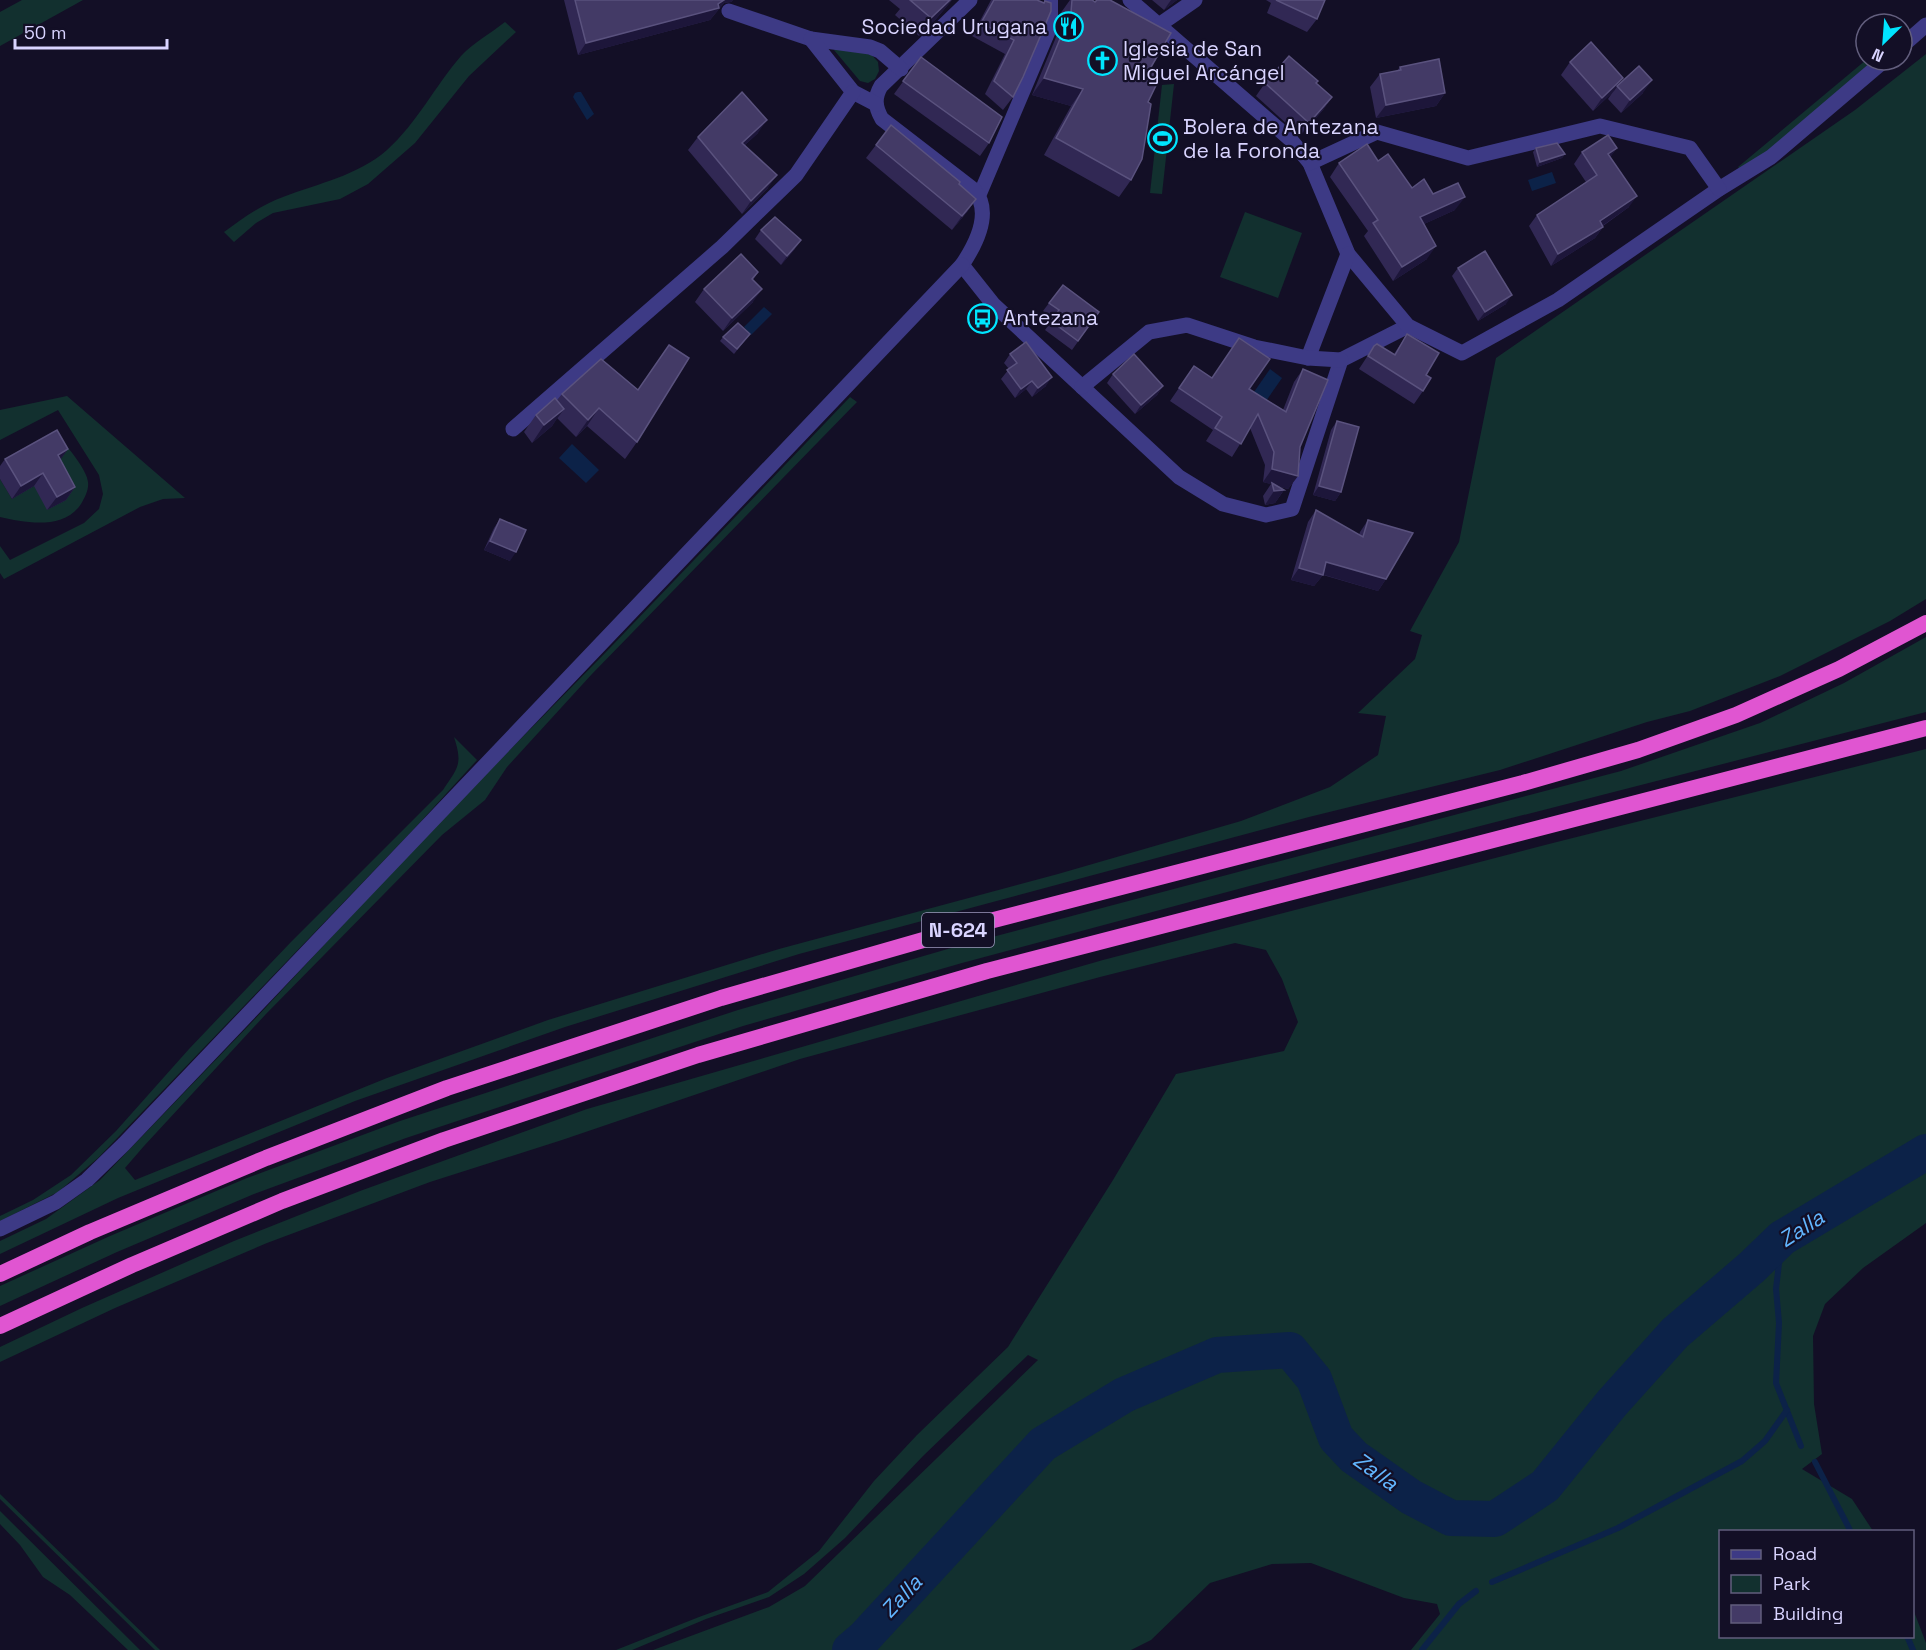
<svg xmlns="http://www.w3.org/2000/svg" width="1926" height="1650" font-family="'Space Grotesk',sans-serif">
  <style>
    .green { fill: #12302f }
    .water { fill: #0c2248 }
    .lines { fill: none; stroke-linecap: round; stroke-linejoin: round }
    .stream { stroke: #0c2248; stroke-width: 6 }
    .river { stroke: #0c2248; stroke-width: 36 }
    .pedestrian { stroke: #3d3a85; stroke-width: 14 }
    .minor { stroke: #3d3a85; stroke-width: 15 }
    .tertiary { stroke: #3d3a85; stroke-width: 15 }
    .trunk { stroke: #e055d1; stroke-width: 16 }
    .wall { fill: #312854 }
    .shaded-wall { fill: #1d163a }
    .building { fill: #433a66; stroke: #5a527e; stroke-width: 1.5 }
    .labels { text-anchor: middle; stroke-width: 4.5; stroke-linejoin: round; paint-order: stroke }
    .shield { fill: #130f26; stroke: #9e99be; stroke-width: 1.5 }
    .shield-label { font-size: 20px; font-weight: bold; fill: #d9d4ff }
    .poi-label { font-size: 21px; fill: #d9d4ff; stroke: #130f26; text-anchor: start }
    .water-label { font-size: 22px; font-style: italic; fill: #62b6ff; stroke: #130f26 }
  </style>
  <rect width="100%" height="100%" fill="#130f26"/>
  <!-- green -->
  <g class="green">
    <polygon points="22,0 83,0 0,46 0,12"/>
    <path d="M505,22L516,32L469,76L415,143L368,184L340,199L273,213L256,223L234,242L224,232C243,218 261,205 283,197C319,183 357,176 387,150C417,123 435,86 461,56C473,43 491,33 505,22Z"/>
    <polygon points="836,47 870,53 878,62 879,71 875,79 868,83 860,81 834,50"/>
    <polygon points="1926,54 1926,599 1890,621 1780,676 1690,711 1647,722 1500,770 1309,817 799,954 565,1027 355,1101 118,1198 0,1254 0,1241 46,1219 100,1180 254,1020 434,827 607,651 850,397 857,402 592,674 507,767 485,800 442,835 266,1014 144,1146 125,1168 135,1180 387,1078 548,1020 779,949 1058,874 1241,821 1330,787 1378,755 1386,716 1358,713 1415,659 1422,635 1410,631 1459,542 1496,358 1855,110"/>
    <polygon points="1866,60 1878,60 1743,172 1738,167"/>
    <polygon points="1174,84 1162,194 1150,193 1162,85"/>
    <polygon points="1245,212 1302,233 1278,298 1220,277"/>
    <polygon points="67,396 185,498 163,499 140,507 4,579 0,573 0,546 10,560 84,523 99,509 103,494 99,475 58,410 0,440 0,410"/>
    <path d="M61,439C69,449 87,470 88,482C89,490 85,497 81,504C64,530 26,523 0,517V479L12,499L48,468Z"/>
    <polygon points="1926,637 1926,712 1336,863 962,963 743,1026 406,1138 254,1194 117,1252 0,1306 0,1286 110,1236 247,1178 400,1121 738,1010 958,946 1621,771 1760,723 1844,683"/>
    <path d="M454,737L477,760L413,830L98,1158L58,1192L0,1221V1216L33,1200L71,1175L116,1131L189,1049L290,943L443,790C458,767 463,765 454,737Z"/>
    <polygon points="1926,749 1926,1223 1863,1268 1825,1304 1813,1336 1814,1404 1822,1454 1802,1469 1852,1499 1873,1531 1720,1532 1720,1636 1912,1636 1913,1609 1926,1643 1926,1650 1411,1650 1440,1614 1437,1604 1404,1598 1311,1563 1272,1564 1210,1583 1151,1640 1131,1650 653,1650 769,1607 805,1586 1038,1360 1028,1355 923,1456 845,1538 804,1574 769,1597 706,1619 632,1650 616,1650 699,1617 768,1592 819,1551 874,1481 917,1435 1008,1347 1113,1180 1176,1074 1284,1051 1298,1022 1282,979 1266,950 1235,943 1100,977 800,1059 562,1140 430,1182 267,1243 115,1308 0,1362 0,1347 82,1308 234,1241 360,1191 587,1109 1103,960 1545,845"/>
    <polygon points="0,1494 160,1650 155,1650 0,1499"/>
    <polygon points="0,1511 140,1650 128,1650 70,1595 43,1577 20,1545 0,1524"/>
  </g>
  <!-- water -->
  <g class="water">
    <polygon points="578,92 581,92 594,114 587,120 573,97 575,93"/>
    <polygon points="1552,172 1556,183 1532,191 1528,180"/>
    <polygon points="764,307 772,314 751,335 744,327"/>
    <polygon points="1270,369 1282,378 1266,401 1254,392"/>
    <polygon points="572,444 599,470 586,483 559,458"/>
  </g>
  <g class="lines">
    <!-- stream -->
    <g class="stream">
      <polyline points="1782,1238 1776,1289 1779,1323 1776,1383 1801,1446"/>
      <polyline points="1815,1462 1851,1532"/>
      <polyline points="1492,1582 1618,1528 1742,1461 1765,1441 1787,1410"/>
      <polyline points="1907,1636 1913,1650"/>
      <polyline points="1422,1650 1459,1604 1476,1591"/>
    </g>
    <!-- river -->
    <polyline class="river" points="850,1650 864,1638 1043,1444 1124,1395 1217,1355 1290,1350 1314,1379 1336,1438 1354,1457 1411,1497 1451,1518 1495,1519 1545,1486 1612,1403 1675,1333 1752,1267 1782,1238 1926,1152"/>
    <!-- pedestrian -->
    <polyline class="pedestrian" points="979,196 1051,26 1051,0"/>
    <!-- minor -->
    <g class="minor">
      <path d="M970,0L881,86C874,98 875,107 882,119L974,190C993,212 976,244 962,265L993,304L1179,477L1223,504L1266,515L1292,509L1341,360L1408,326"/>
      <polyline points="1130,0 1290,139 1310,163 1348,254 1408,326 1462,353 1558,300 1719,189 1771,157 1885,60"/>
      <polyline points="729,11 811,39 870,47 880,51 901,69"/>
      <polyline points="1159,25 1195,0"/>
      <polyline points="811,39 853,92 876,104"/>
      <polyline points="1902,46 1926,25"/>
      <polyline points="1310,163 1377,132 1468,158 1600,126 1690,148 1719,189"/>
      <polyline points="1308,358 1348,254"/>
      <polyline points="1082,387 1149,332 1187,325 1254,347 1308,358 1341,360"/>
      <polyline points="513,429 722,247 796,175 853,92"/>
    </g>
    <!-- tertiary -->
    <polyline class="tertiary" points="0,1229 56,1202 87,1180 124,1144 962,265"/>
    <!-- trunk -->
    <g class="trunk">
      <polyline points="0,1274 90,1232 266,1158 447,1088 721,998 986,922 1523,783 1638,750 1736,715 1839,669 1926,623"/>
      <polyline points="0,1326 132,1265 282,1201 444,1140 698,1055 987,971 1926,728"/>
    </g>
  </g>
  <!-- wall -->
  <g class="wall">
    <polygon points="564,0 733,0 731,2 724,3 710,20 578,55"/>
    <polygon points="889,0 952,0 936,19 919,36 895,15 900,9"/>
    <polygon points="991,0 1037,0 1013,97 1003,110 985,94 1005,54 972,36"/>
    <polygon points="1070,0 1092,0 1095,2 1096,0 1110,0 1151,67 1148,102 1131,180 1119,197 1044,155 1071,106 1032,95 1059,30 1060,14"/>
    <polygon points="1152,0 1177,0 1164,10"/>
    <polygon points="1266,0 1325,0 1317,19 1307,32 1267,13 1271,3"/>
    <polygon points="921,57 989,143 980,156 894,94"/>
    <polygon points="1570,62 1614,91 1593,111 1561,75"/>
    <polygon points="1400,67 1445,93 1436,106 1376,118 1370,87 1380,74 1397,71"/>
    <polygon points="1265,83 1316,83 1332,97 1323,110 1300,136 1256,96"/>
    <polygon points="1617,86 1643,93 1621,113 1608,99"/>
    <polygon points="758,133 745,145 768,188 742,214 688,150 698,137"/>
    <polygon points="876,145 959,184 976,199 967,212 952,230 866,158"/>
    <polygon points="1536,148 1565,154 1562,158 1537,167 1533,152"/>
    <polygon points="1617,148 1610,157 1629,207 1603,226 1603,227 1595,238 1551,266 1529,226 1537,215 1586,182 1574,164 1582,152"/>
    <polygon points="1378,161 1412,188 1433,194 1455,210 1424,224 1427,259 1393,281 1364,236 1368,231 1330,177 1339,163"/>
    <polygon points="761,230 795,249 781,265 755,239"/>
    <polygon points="1458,268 1506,304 1478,321 1452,276"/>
    <polygon points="758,272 753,280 753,302 723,331 695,302 704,289"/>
    <polygon points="1049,303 1099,312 1072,350 1045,330 1053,319 1043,311"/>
    <polygon points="750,334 734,354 720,341 723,337"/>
    <polygon points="1407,334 1426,375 1423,391 1414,404 1359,369 1374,346 1394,354"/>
    <polygon points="1010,354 1046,386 1032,397 1026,389 1015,398 1001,379 1009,369 1004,363"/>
    <polygon points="601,359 637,442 625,459 587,426 576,437 557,418 552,426 532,443 524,432 536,415 557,400 562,394"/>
    <polygon points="1194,366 1212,378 1249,389 1283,410 1294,382 1303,369 1300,447 1298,476 1288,489 1276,486 1284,490 1275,503 1265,505 1263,496 1271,484 1263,482 1265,465 1250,428 1232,457 1206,441 1213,430 1170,401"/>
    <polygon points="1113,374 1163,386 1157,395 1135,414 1107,383"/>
    <polygon points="1337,421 1341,492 1335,501 1313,495 1331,430"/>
    <polygon points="68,449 60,460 75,487 66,500 47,510 34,486 12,499 0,479 0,466 5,459"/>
    <polygon points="1316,510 1359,535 1360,532 1368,520 1386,579 1378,591 1323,575 1314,586 1291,580 1308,522"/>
    <polygon points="500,519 510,561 484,550 494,528"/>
  </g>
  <!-- shaded-wall -->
  <g class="shaded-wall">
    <polygon points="724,0 733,0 731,2 724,3 710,20 578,55 586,43 718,4"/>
    <polygon points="950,0 952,0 936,19 919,36 931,18"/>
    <polygon points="1171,0 1177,0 1164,10"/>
    <polygon points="1044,78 1083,89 1071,106 1032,95"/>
    <polygon points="1623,78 1614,91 1593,111 1602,98"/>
    <polygon points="1652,80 1643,93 1621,113 1630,100"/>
    <polygon points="1445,93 1436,106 1376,118 1386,105"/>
    <polygon points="1332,97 1323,110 1300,136 1309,123"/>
    <polygon points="767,120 758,133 733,156 742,143"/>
    <polygon points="1617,148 1609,159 1608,154"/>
    <polygon points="1565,154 1562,158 1537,167 1540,162"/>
    <polygon points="777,175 768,188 742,214 751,201"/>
    <polygon points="1637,196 1629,207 1592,233 1600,221"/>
    <polygon points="1465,197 1455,210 1411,230 1420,217"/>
    <polygon points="976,199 967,212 952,230 962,216"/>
    <polygon points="1603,227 1595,238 1551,266 1558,254"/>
    <polygon points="801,240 795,249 781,265 787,256"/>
    <polygon points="1436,246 1427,259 1393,281 1402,267"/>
    <polygon points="762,289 753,302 723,331 732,318"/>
    <polygon points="1512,295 1506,304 1478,321 1485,312"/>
    <polygon points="1052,377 1046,386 1032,397 1038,388"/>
    <polygon points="1032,381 1026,389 1015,398 1021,389"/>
    <polygon points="1163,386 1157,395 1135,414 1141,405"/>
    <polygon points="599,408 587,426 576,437 588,420"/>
    <polygon points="564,409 552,426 532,443 544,425"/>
    <polygon points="68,449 58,463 58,455"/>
    <polygon points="1272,469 1298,476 1288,489 1263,482"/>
    <polygon points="43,473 34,486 12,499 21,486"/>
    <polygon points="1319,486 1341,492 1335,501 1313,495"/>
    <polygon points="75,487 66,500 47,510 57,497"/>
    <polygon points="1284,490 1275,503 1265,505 1274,491"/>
    <polygon points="490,541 516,552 510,561 484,550"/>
    <polygon points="1326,562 1386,579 1378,591 1318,573"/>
    <polygon points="1299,568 1323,575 1314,586 1291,580"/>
  </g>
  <!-- building -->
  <g class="building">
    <polygon points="575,0 724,0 718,4 719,8 586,43"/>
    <polygon points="910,0 950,0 931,18"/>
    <polygon points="994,0 1037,0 1044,3 1045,1 1051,3 1051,11 1023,77 1013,97 994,81 1014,40 981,23"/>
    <polygon points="1072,0 1092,0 1095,2 1097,0 1110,0 1171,33 1151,67 1162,73 1148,102 1151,104 1142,159 1131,180 1056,138 1083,89 1044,78 1071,12"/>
    <polygon points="1276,0 1325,0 1317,19"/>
    <polygon points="1591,42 1623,78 1602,98 1570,62"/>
    <polygon points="1289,56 1318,81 1316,83 1332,97 1309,123 1265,83"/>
    <polygon points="921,57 1002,117 989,143 903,81"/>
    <polygon points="1439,59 1445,93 1386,105 1380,74 1401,70 1400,67"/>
    <polygon points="1639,66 1652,80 1630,100 1617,86"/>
    <polygon points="742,92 767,120 742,143 777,175 751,201 698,137"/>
    <polygon points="891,125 960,182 959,184 976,199 962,216 876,145"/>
    <polygon points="1608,135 1617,148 1608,154 1637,196 1600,221 1603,227 1558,254 1537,215 1597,175 1582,152"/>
    <polygon points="1557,143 1565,154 1540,162 1536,148"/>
    <polygon points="1367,144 1378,161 1388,154 1412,188 1424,179 1433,194 1458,183 1465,197 1420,217 1436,246 1402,267 1373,223 1378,220 1339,163"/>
    <polygon points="775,217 801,240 787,256 761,230"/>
    <polygon points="1485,251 1512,295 1485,312 1458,268"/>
    <polygon points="741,254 758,272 752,279 762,289 732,318 704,289"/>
    <polygon points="1063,285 1099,312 1078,341 1051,321 1059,310 1049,303"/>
    <polygon points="738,323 750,334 737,349 723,337"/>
    <polygon points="1407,334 1439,353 1426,375 1431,378 1423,391 1368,356 1374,346 1377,344 1395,355"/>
    <polygon points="1239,338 1270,359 1249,389 1286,412 1303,369 1328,380 1300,447 1298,476 1272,469 1274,452 1258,414 1241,444 1215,428 1222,417 1179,388 1194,366 1212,378"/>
    <polygon points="1026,342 1052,377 1038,388 1032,381 1021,389 1007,370 1017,363 1010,354"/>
    <polygon points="669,345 689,358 637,442 599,408 588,420 562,394 601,359 638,390"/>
    <polygon points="1134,354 1163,386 1141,405 1113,374"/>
    <polygon points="555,398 564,409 544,425 536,415"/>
    <polygon points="1337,421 1359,427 1341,492 1319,486"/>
    <polygon points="57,430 68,449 58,455 75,487 57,497 43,473 21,486 5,459"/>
    <polygon points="1272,483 1284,490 1274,491"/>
    <polygon points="1316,510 1363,537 1368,520 1413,533 1386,579 1326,562 1323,575 1299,568"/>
    <polygon points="500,519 526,530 516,552 490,541"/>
  </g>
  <!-- icons -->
  <defs>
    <symbol id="restaurant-ring" viewBox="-11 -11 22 22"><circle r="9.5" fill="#130f26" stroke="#00e5ff" stroke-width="1.5"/><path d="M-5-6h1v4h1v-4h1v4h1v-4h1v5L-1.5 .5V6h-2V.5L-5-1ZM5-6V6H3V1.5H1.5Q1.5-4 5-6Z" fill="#00e5ff"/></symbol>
    <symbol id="church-ring" viewBox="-11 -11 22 22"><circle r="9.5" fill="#130f26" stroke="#00e5ff" stroke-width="1.5"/><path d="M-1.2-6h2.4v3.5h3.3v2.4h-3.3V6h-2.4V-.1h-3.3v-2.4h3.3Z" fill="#00e5ff"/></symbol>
    <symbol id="stadium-ring" viewBox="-11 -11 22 22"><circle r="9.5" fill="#130f26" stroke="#00e5ff" stroke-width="1.5"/><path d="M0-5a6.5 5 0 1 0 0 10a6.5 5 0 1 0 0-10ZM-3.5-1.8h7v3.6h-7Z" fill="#00e5ff"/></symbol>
    <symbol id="bus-ring" viewBox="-11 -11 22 22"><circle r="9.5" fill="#130f26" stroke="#00e5ff" stroke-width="1.5"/><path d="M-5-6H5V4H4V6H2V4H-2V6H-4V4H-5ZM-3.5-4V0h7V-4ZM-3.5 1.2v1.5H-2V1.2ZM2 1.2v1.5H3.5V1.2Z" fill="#00e5ff"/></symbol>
  </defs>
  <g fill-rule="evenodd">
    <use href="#restaurant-ring" x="1052" y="10" width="33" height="33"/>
    <use href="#church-ring" x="1086" y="44" width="33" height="33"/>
    <use href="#stadium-ring" x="1146" y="122" width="33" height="33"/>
    <use href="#bus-ring" x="966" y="302" width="33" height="33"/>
  </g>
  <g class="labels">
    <!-- shield labels -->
    <rect class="shield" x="922" y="913" width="72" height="34" rx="4.5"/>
    <g class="shield-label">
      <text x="958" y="937">N-624</text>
    </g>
    <!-- poi labels -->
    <g class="poi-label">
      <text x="1047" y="34" text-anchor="end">Sociedad Urugana</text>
      <text x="1123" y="56">Iglesia de San<tspan x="1123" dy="24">Miguel Arcángel</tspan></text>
      <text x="1183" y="134">Bolera de Antezana<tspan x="1183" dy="24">de la Foronda</tspan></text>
      <text x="1003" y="325">Antezana</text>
    </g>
    <!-- water labels -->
    <g class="water-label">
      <text transform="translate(1801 1228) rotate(-33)" y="8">Zalla</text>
      <text transform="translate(1376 1471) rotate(36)" y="8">Zalla</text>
      <text transform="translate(901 1596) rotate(-47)" y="8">Zalla</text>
    </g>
  </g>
  <!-- legend -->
  <rect x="1719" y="1530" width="195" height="108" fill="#130f26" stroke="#625e7d" stroke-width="1.5"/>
  <rect x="1731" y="1550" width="30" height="9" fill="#3d3a85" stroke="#625e7d" stroke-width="1.5"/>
  <text x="1773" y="1560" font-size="18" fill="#d9d4ff">Road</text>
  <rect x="1731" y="1575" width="30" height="18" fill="#12302f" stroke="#625e7d" stroke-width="1.5"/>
  <text x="1773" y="1590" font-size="18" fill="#d9d4ff">Park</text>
  <rect x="1731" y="1605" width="30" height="18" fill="#433a66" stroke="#625e7d" stroke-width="1.5"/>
  <text x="1773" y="1620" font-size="18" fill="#d9d4ff">Building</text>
  <!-- north arrow -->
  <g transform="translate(1884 42) rotate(205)"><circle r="28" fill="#130f26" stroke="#625e7d" stroke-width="1.5"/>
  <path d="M0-4.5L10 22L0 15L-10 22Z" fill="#00e5ff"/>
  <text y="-9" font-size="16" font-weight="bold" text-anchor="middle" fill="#d9d4ff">N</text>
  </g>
  <!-- scale -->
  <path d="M15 39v9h152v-9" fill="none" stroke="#d9d4ff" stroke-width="3"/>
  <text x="24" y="39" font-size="18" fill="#d9d4ff" stroke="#130f26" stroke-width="4.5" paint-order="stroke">50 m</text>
</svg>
